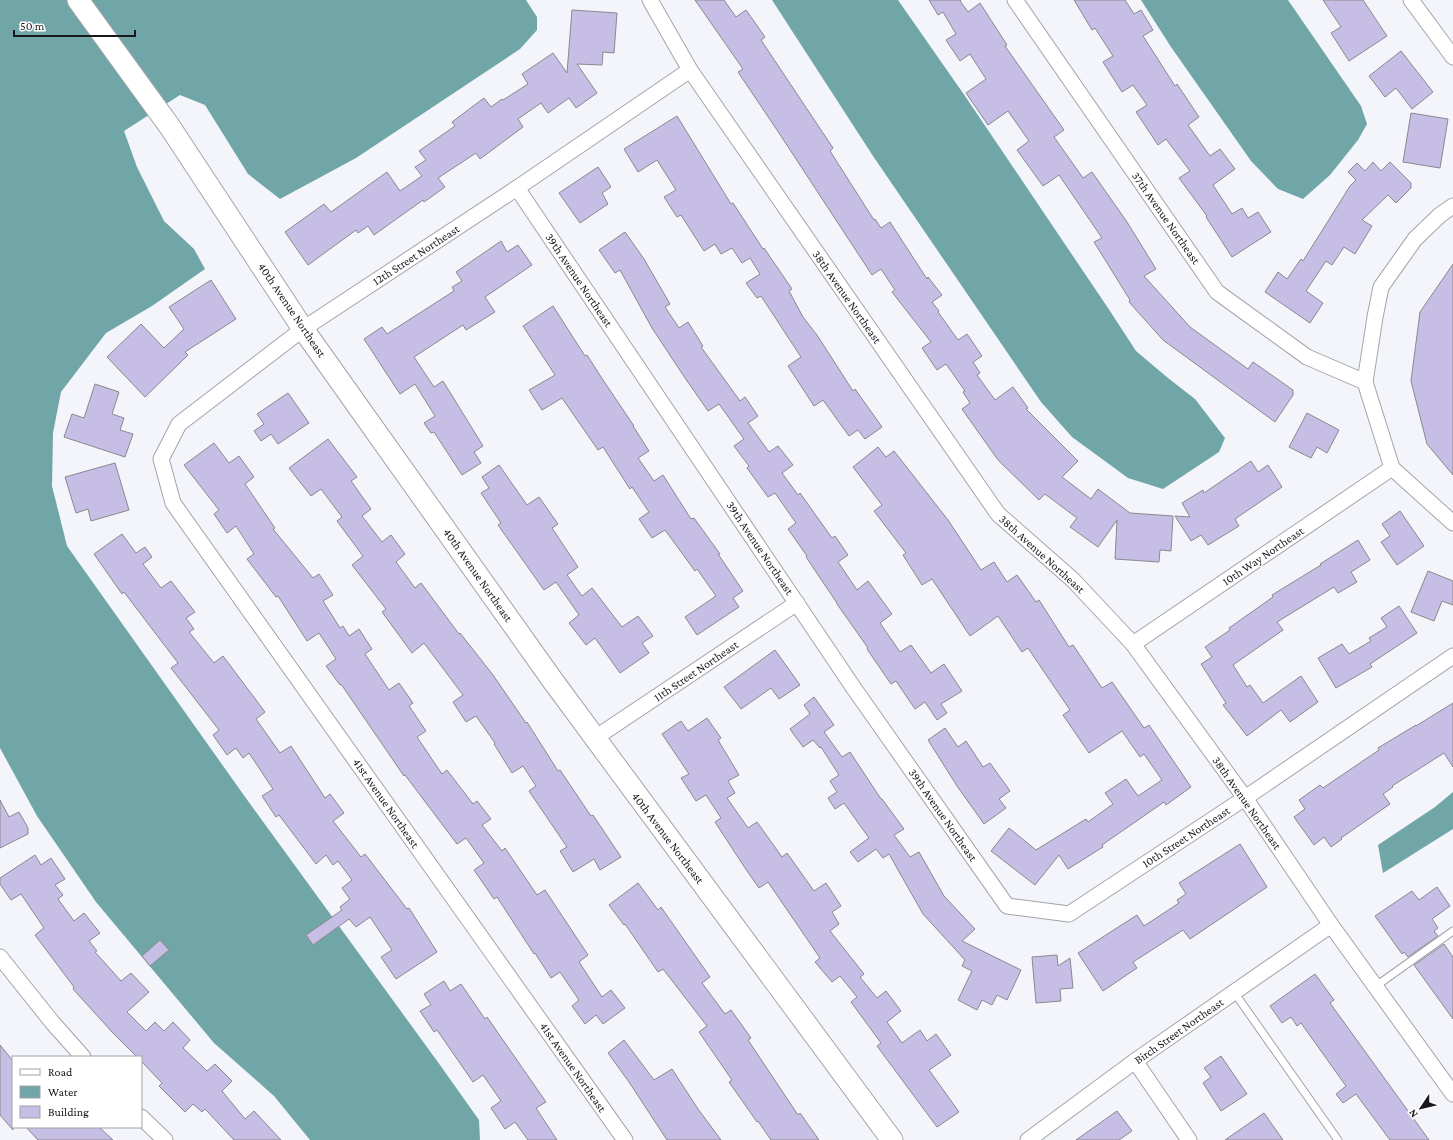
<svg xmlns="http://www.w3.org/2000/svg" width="1453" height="1140" font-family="'Crimson Pro',serif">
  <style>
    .water { fill: #71a6a8 }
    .building { fill: #c7bee5; stroke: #89888e }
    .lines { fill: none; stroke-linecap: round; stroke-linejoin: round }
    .lane-casing { stroke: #a2a4aa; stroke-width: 9 }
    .street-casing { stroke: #a2a4aa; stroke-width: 17 }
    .secondary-casing { stroke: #a2a4aa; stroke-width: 23 }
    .lane { stroke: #fff; stroke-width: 7 }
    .street { stroke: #fff; stroke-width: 15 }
    .secondary { stroke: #fff; stroke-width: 21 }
    .labels { text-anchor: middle; stroke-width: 3; stroke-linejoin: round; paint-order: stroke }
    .street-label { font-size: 12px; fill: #18191b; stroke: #fff }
  </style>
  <rect width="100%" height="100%" fill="#f3f5fb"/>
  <!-- water -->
  <g class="water">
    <polygon points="0,0 526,0 537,17 537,30 520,49 356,158 280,199 248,174 205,105 180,95 124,131 137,167 164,221 194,249 205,269 152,306 106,333 61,392 53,433 52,486 67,546 243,794 440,1065 479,1120 480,1140 310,1140 274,1096 214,1043 96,902 37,816 0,748"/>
    <polygon points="772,0 898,0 965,96 1108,308 1136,351 1168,378 1195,399 1225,438 1219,452 1163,489 1128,478 1072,437 1041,402 873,156"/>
    <polygon points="1141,0 1288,0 1361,106 1367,124 1358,140 1330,175 1303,199 1278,189 1251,161 1171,47"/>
    <polygon points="1453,792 1453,829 1383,873 1378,845 1435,807"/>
  </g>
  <!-- building -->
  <g class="building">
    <polygon points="695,0 724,0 736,17 746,10 765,37 761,40 833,148 830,151 874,220 875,219 881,228 890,222 927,279 928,277 942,295 932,302 939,311 938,312 958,340 967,334 982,356 973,362 980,373 977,375 995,400 1013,387 1028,408 1026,409 1078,461 1062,477 1091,499 1098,489 1130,513 1173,516 1171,551 1160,550 1159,562 1115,559 1117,520 1098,547 1070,527 1077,518 1045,494 1039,500 998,460 962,409 970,403 963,392 965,391 946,364 937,370 922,348 931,342 892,292 895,290 881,269 872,275 777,130 738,72 743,69"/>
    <polygon points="929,0 961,0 960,1 968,12 980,3 1007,45 1005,46 1064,130 1054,137 1083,178 1092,172 1127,222 1156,269 1144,276 1190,327 1248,369 1253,362 1293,390 1293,395 1275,422 1163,340 1129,302 1130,300 1094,242 1102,238 1059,175 1043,186 1017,150 1029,141 1008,111 988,125 966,93 986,79 970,54 960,61 946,40 956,34 943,12 938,15"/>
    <polygon points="1074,0 1125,0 1134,14 1141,10 1153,30 1143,36 1175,86 1177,84 1199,117 1188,125 1210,156 1220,149 1235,169 1213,185 1232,214 1242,208 1248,218 1258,212 1271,232 1232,257 1206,217 1207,216 1179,178 1190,171 1166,139 1158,145 1136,112 1147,105 1133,85 1122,92 1103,62 1113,56 1095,28 1092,30"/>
    <polygon points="1323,0 1363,0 1387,36 1349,61 1331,33 1341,27"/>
    <polygon points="572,10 617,13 614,53 603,52 602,65 577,64 597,93 576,108 569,98 548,113 541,103 518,119 523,127 480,159 476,153 438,178 445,187 424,202 423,200 374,235 368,226 358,233 356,230 308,265 285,232 324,204 331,212 387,172 400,191 422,176 415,167 426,160 419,151 455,126 452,122 484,98 491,107 502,99 503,100 528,84 522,74 553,53 567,73"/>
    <polygon points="1401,51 1433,92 1412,109 1396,88 1385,97 1369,76"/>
    <polygon points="1411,113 1448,119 1440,168 1403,162"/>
    <polygon points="677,116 731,204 733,203 763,249 764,248 792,289 789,291 803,317 817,335 853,391 855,389 882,427 865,439 858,430 849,436 823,400 814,406 788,366 801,357 761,296 757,298 746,283 760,274 750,258 742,263 732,248 721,254 715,244 704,251 681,215 677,217 664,197 676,190 657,160 638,172 624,149"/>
    <polygon points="1373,162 1381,171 1390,162 1411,183 1411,188 1396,203 1388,195 1362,220 1372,226 1355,254 1344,247 1332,265 1326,261 1306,291 1323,303 1310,323 1265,292 1278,272 1287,279 1301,259 1303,261 1350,186 1356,180 1348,172 1357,163 1365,171"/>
    <polygon points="598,167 611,187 602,193 608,204 580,223 559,193"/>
    <polygon points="625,232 644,259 670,304 665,307 679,328 688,322 703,346 701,347 740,401 745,397 758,416 748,423 769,452 778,446 793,465 782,473 798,495 800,493 832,538 835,536 848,555 838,562 857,590 868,581 892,614 880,623 900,652 911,645 931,673 944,664 962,691 941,704 947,713 937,720 925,702 915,709 896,681 891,684 867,649 868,648 837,604 837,603 806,557 807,556 788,529 796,523 775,493 768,497 747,468 749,466 734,446 744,439 719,404 708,411 683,375 652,328 620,270 615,273 599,250"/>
    <polygon points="501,241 507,252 518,245 532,265 485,297 495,312 466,330 463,325 414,357 434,387 443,381 483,446 474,452 481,463 462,475 434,432 431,433 424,423 435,416 415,384 400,394 364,339 382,327 387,334 454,291 452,287 462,281 456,272"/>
    <polygon points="1453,264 1453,475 1427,444 1411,381 1420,312"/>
    <polygon points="211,280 236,319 185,352 188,355 145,397 107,357 141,324 164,348 184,329 169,307"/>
    <polygon points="553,306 585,356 587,355 603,380 634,426 633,426 649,451 638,458 654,481 663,475 691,519 694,518 720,554 718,554 743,591 733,598 739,607 697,635 685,617 716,596 697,569 695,571 665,530 652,538 639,519 649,512 632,487 630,489 603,447 598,450 562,398 542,410 529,390 555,375 523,326"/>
    <polygon points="95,384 119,392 112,414 124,418 120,430 133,434 125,457 64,437 72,414 84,418"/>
    <polygon points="288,393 309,423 278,444 271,434 261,441 254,431 264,424 257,414"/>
    <polygon points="1307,413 1339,430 1327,453 1317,447 1311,458 1289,447"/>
    <polygon points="328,439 357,477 351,481 371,509 362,516 382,542 391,535 405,554 396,562 415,588 421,583 459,634 460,633 493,675 526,723 527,722 558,771 560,770 591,816 593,815 621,857 600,870 594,859 573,872 560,851 567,847 529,791 536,786 523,766 512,773 494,744 495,743 476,716 466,722 453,702 463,695 424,643 412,653 382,612 386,609 352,565 363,556 337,521 342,517 321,489 311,496 289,468"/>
    <polygon points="214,443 229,463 239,456 254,477 245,484 275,528 273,529 313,578 319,574 333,595 323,601 340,628 343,626 349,636 359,629 372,649 365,654 389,690 399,683 413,703 409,706 426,731 417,737 442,774 447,770 473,804 477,801 491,819 482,825 502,851 505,848 537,895 545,890 588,955 579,962 602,997 611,990 625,1008 603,1024 596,1015 585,1024 572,1006 579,1000 560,972 551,978 535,953 534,954 497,897 494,899 474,870 484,863 466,838 457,844 405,775 404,776 341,684 340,685 326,666 336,659 319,633 307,641 278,596 276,597 247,559 254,554 236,526 227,533 214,514 219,510 184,465"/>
    <polygon points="878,447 886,457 894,451 948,520 981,570 994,562 1007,582 1017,575 1036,602 1039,600 1069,647 1073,645 1102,688 1112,682 1144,728 1149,725 1191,787 1166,805 1164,802 1102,845 1103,847 1068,869 1059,855 1035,885 991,851 1009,828 1036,850 1086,819 1088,822 1113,804 1105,793 1126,779 1138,796 1162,780 1144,754 1140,757 1122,731 1089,753 1063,715 1070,710 1028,648 1022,652 998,616 970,636 932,579 922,585 903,555 906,553 874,511 882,505 853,467"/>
    <polygon points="1251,461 1258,472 1268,465 1282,487 1235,519 1239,526 1208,545 1201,535 1191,541 1175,516 1190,517 1182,503 1203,490 1204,493"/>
    <polygon points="115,463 129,510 91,521 88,509 76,513 65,477"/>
    <polygon points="499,465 527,505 539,497 558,524 552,528 578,567 567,575 582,596 592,588 622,627 638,616 653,636 642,643 649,653 620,673 595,638 586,645 569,623 579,615 556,582 544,590 498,525 501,523 481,493 489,488 482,477"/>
    <polygon points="1400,511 1424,546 1397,565 1381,542 1390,536 1382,524"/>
    <polygon points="122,534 136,553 145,547 152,557 143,564 161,588 171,581 195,612 186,618 194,629 189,632 214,663 223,656 265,712 256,719 280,753 291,746 325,798 330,794 344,813 333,821 361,857 365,854 407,909 409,908 437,952 396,979 381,957 392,950 370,917 356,927 349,919 313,945 306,935 342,910 340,907 350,899 342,888 352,880 338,861 333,865 326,855 316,864 279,815 276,817 262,796 273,789 249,753 243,758 236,748 227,755 213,735 219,730 171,668 178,663 124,592 122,594 94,554"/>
    <polygon points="1358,540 1370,560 1351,572 1357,582 1338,593 1334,587 1277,622 1283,630 1233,665 1247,687 1250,685 1263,703 1301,676 1318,702 1290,722 1281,710 1247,736 1223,705 1226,703 1201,664 1212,657 1205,647 1230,630 1229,628 1273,597 1272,595 1321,565 1320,564"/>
    <polygon points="1428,571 1453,581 1453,605 1442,601 1434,621 1411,612"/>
    <polygon points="1399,606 1417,633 1370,664 1372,667 1336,688 1318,658 1342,644 1349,654 1371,641 1369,638 1387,627 1381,618"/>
    <polygon points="775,650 800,685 779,699 771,688 741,709 724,687"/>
    <polygon points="814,697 834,725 824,732 842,757 850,752 881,799 882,799 904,829 894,835 910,857 919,852 944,896 975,929 962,941 1021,970 1007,1000 997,995 992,1005 982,1000 977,1010 958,1000 972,971 962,966 965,960 923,914 889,854 883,858 876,849 858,862 850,852 869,838 844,803 835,809 828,798 837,792 830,781 839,775 821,747 820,748 813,740 803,747 790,729 810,714 804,705"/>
    <polygon points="1453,703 1453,767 1444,753 1392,786 1393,787 1383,794 1390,804 1341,838 1342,839 1331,847 1324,837 1314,845 1294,817 1305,809 1299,800 1320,785 1323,788 1379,750 1378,748 1416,725 1416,726"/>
    <polygon points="707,718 721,738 718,740 739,775 728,781 735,793 727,798 748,828 757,822 782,857 787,853 814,891 826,883 841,906 832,912 839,924 830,931 864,974 860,977 877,998 886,991 901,1011 887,1022 902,1043 920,1030 927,1041 936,1034 951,1055 929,1070 959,1112 937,1127 877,1046 881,1043 851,1002 857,997 840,976 832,982 815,962 820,958 768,882 759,888 745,868 715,822 721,818 706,795 696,801 681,778 689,774 662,734 681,721 688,731"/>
    <polygon points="945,728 958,747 966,741 983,767 990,763 1010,791 999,799 1006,808 984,824 957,786 928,740"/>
    <polygon points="0,800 9,817 19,812 28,828 28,834 0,848"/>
    <polygon points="1240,844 1267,887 1190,939 1183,930 1133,962 1137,968 1103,991 1078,953 1137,915 1144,926 1179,903 1177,900 1186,894 1179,883"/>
    <polygon points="35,855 41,865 51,858 65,879 55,885 63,895 58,899 74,921 84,913 100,933 89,941 97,951 95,952 121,981 131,973 149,992 127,1012 146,1031 155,1022 164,1031 173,1022 190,1040 183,1048 207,1071 215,1064 232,1081 222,1091 245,1119 254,1111 281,1140 234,1140 205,1109 202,1112 193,1104 185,1112 159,1086 162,1083 141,1061 141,1057 137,1057 112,1032 73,989 74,987 35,935 44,928 21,894 11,900 0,884 0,878"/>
    <polygon points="638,883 658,910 661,907 710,977 702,983 725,1014 731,1010 751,1038 748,1040 798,1115 800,1113 819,1140 771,1140 758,1121 757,1122 729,1082 732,1080 699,1032 707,1026 663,969 658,972 625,924 624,925 609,905"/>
    <polygon points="1437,887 1450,906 1432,919 1438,928 1434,931 1438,936 1408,957 1404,952 1402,954 1375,916 1412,891 1419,900"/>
    <polygon points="160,940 169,950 150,966 142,956"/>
    <polygon points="1444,944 1453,957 1453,1019 1414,965"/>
    <polygon points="1057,955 1058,966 1070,958 1073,988 1060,989 1061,1001 1036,1003 1032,957"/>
    <polygon points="1315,974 1334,1000 1330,1003 1429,1140 1390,1140 1356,1094 1343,1103 1336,1094 1346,1086 1301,1023 1297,1026 1291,1017 1282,1023 1270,1006"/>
    <polygon points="444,981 450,991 461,984 485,1019 487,1017 546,1102 536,1108 557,1140 528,1140 515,1122 505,1129 491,1108 501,1101 483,1075 473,1082 437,1030 434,1032 420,1011 431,1005 424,994"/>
    <polygon points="624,1040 654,1080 672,1069 698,1109 721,1140 667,1140 629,1082 608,1053"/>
    <polygon points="0,1045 13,1061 13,1130 0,1115"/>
    <polygon points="1221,1056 1247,1094 1221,1111 1203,1083 1211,1077 1204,1068"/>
    <polygon points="1117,1111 1132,1131 1119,1140 1076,1140"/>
    <polygon points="1264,1113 1283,1140 1225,1140"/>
    <polygon points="26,1127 99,1127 113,1140 38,1140"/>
  </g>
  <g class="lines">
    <defs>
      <g id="lane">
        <polyline points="1376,986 1453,931"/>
        <polyline points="1234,992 1338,1140"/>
      </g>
      <g id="street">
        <polyline points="650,0 690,70 998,514 1073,580 1133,644 1245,798 1331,925 1453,1094"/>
        <polyline points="1015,0 1217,292 1307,357 1365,382"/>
        <polyline points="1411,0 1453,57"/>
        <polyline points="517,188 853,687 1007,906 1069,914 1245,798 1453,656"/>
        <polyline points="1453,206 1440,215 1415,239 1381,287 1375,317 1365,382 1392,468 1453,523"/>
        <polyline points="1133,644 1392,468"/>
        <polyline points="595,738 797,603"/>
        <polyline points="0,957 52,1022 83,1057"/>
        <polyline points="1135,1061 1189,1140"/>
        <polyline points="141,1117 165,1140"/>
        <polyline points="625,1140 173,503 161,459 179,424 303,329 517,188 690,70"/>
        <polyline points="1028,1140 1135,1061 1331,925"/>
      </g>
      <polyline id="secondary" points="78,0 170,127 303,329 553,681 892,1140"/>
    </defs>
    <!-- lane casing -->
    <use href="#lane" class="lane-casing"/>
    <!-- street casing -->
    <use href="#street" class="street-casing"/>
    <!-- secondary casing -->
    <use href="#secondary" class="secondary-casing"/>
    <!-- lane -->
    <use href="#lane" class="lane"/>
    <!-- street -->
    <use href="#street" class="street"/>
    <!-- secondary -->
    <use href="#secondary" class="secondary"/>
  </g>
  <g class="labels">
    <!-- street labels -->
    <g class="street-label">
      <text transform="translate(1166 218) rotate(55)" y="4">37th Avenue Northeast</text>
      <text transform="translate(416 255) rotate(-33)" y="4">12th Street Northeast</text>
      <text transform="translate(579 280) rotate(56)" y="4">39th Avenue Northeast</text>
      <text transform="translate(847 297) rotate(55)" y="4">38th Avenue Northeast</text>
      <text transform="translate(292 310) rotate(56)" y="4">40th Avenue Northeast</text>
      <text transform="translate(760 548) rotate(56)" y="4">39th Avenue Northeast</text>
      <text transform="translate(1042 554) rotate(42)" y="4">38th Avenue Northeast</text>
      <text transform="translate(1263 556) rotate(-34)" y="4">10th Way Northeast</text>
      <text transform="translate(478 575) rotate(55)" y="4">40th Avenue Northeast</text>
      <text transform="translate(696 671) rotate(-34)" y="4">11th Street Northeast</text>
      <text transform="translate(386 803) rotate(55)" y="4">41st Avenue Northeast</text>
      <text transform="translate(1247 803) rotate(55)" y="4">38th Avenue Northeast</text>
      <text transform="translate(943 815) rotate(55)" y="4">39th Avenue Northeast</text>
      <text transform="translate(1186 837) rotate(-33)" y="4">10th Street Northeast</text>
      <text transform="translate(668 838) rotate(53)" y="4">40th Avenue Northeast</text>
      <text transform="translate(1179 1031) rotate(-35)" y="4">Birch Street Northeast</text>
      <text transform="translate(573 1067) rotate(55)" y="4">41st Avenue Northeast</text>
    </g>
  </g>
  <!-- legend -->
  <rect x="12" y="1056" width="130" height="72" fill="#ffffff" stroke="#a3a3a4"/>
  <rect x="20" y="1069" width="20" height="6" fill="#ffffff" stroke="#a3a3a4"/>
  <text x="48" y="1076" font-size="12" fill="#18191b">Road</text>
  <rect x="20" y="1086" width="20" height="12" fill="#71a6a8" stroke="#a3a3a4"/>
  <text x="48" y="1096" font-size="12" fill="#18191b">Water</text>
  <rect x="20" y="1106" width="20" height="12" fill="#c7bee5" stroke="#a3a3a4"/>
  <text x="48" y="1116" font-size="12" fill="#18191b">Building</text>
  <!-- north arrow -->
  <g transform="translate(1421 1108) rotate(235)" stroke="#ffffff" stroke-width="3" paint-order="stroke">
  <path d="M0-3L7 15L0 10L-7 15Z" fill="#18191b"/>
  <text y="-6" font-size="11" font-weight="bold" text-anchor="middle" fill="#18191b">N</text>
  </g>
  <!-- scale -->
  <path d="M14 30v6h121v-6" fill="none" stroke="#18191b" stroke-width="2"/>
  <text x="20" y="30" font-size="12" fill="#18191b" stroke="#ffffff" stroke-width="3" paint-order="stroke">50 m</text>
</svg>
